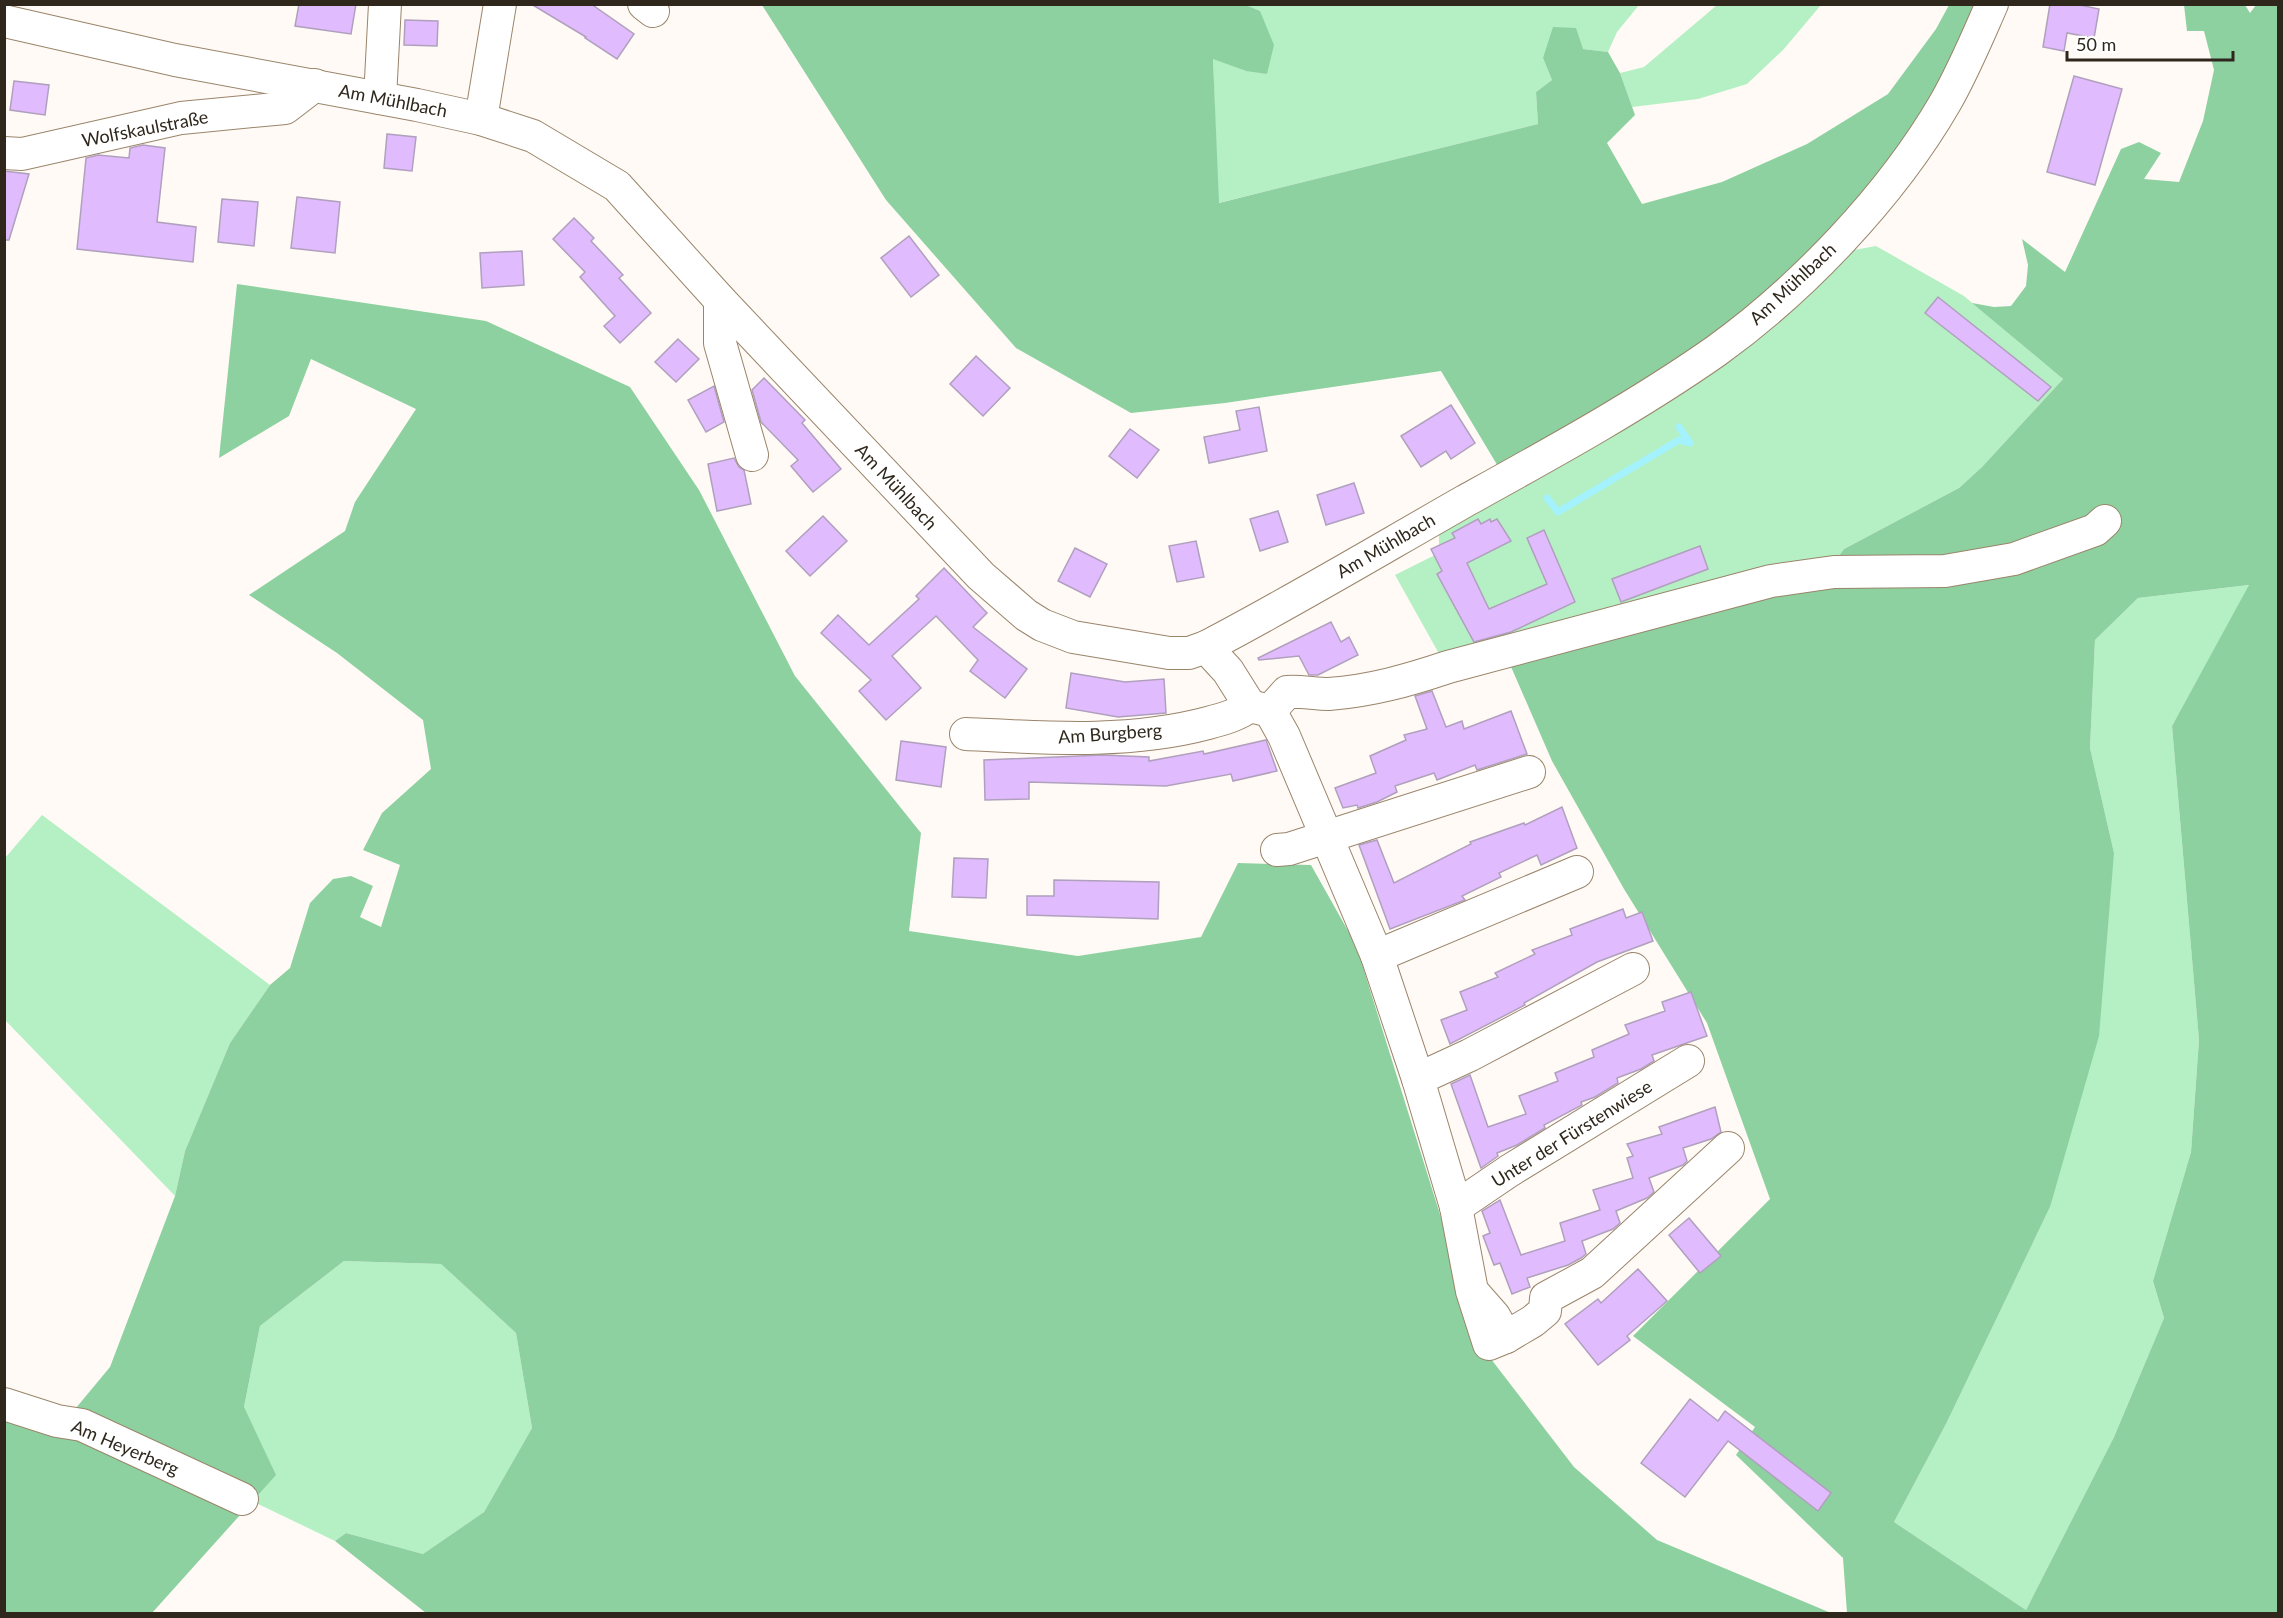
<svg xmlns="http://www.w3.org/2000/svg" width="2283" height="1618" font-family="Lato,sans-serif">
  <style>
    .green { fill: #b4f0c3 }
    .forest { fill: #8dd1a0; fill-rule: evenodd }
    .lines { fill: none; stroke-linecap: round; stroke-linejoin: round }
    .stream { stroke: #a3f2fe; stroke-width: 7 }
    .building { fill: #e0bbfd; stroke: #b0a0bd; stroke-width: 1.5 }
    .minor-casing { stroke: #9a856b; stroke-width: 34 }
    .minor { stroke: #fff; stroke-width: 32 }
    .labels { text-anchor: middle; stroke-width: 4.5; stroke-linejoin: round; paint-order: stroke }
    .street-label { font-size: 18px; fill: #2f271c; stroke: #fff }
  </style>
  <rect width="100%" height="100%" fill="#fffaf5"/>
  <!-- green -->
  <g class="green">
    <polygon points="1243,5 1639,5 1617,32 1608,52 1583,49 1543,58 1552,80 1536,92 1538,124 1218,203 1213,58 1246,71 1260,11"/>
    <polygon points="1717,5 1821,5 1783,50 1747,84 1698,99 1632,107 1620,73 1644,67"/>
    <polygon points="1876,246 1964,296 2063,379 1982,467 1959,488 1844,549 1832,565 1442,659 1395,575 1439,553 1439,529 1854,250"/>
    <polygon points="2250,585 2172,726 2199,1040 2191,1152 2153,1281 2164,1318 2114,1437 2026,1610 1894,1522 1947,1422 2050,1207 2114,853 2090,748 2095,640 2138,598"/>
    <polygon points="42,815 270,985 230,1043 185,1151 175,1196 5,1020 5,858"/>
    <polygon points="344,1261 441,1264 516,1333 532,1428 484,1512 423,1554 346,1533 335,1541 252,1501 244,1407 260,1326"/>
  </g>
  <!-- forest -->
  <g class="forest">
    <polygon points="1243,4 1260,11 1274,45 1267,74 1246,71 1213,59 1219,203 1538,124 1536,92 1552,80 1543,58 1553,27 1576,28 1583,49 1608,52 1620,73 1635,115 1607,143 1642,204 1722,182 1807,144 1888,94 1936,29 1949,5 1979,5 1956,69 1855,211 1807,259 1680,363 1499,468 1441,371 1225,403 1131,413 1016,348 886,200 762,5"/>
    <path d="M2184,5H2245L2250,13L2256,5H2278V1613H1847L1843,1558L1736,1455L1755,1427L1633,1336L1770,1199L1707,1023L1624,889L1552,761L1502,646L1832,565L1844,549L1959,488L1982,467L2063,379L1972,303L1994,307L2011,306L2026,286L2028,265L2022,239L2065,272L2121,149L2139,142L2161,153L2144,179L2179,182L2203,121L2214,70L2204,31H2187ZM2249,585L2172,726L2199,1040L2191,1152L2153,1281L2164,1318L2114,1437L2026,1610L1894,1522L1947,1422L2050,1207L2099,1036L2114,853L2090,748L2095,640L2138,598Z"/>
    <polygon points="237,284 486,321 630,387 699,490 795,676 921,833 909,931 1078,956 1201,937 1238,863 1311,865 1356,945 1481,1346 1574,1467 1657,1540 1831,1613 426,1613 335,1541 346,1533 423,1554 484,1512 532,1428 516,1333 441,1264 344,1261 260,1326 244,1407 276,1475 152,1613 5,1613 4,1403 66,1420 110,1367 175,1196 185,1151 230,1043 270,985 290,968 310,903 333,879 351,876 373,886 360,917 381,927 400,865 363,850 382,813 431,769 423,720 337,653 249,595 345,531 355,502 416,409 311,359 289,416 219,458"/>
  </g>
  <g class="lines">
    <!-- stream -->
    <polyline class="stream" points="1547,498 1558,512 1679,440 1690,443 1679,427"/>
  </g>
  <!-- building -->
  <g class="building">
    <polygon points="299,4 356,4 351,34 295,26"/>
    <polygon points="531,4 591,4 634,34 617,59 585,38 586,37"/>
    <polygon points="2050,4 2075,4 2099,9 2094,38 2067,33 2064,51 2043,47"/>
    <polygon points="405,20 438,21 437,46 404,45"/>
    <polygon points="2074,76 2122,89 2095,185 2047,172"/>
    <polygon points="14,81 49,85 45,115 10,110"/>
    <polygon points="387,134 416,137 412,171 384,168"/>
    <polygon points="143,145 165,148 157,222 196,227 193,262 77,249 86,158 98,155 129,158 130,148"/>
    <polygon points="4,171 29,174 9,240 4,240"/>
    <polygon points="297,197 340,202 335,253 291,248"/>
    <polygon points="222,199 258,202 254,246 218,242"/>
    <polygon points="574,218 594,238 591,241 623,275 619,278 651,313 620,343 604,326 615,316 580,277 585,272 553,239"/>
    <polygon points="909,236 939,275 911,297 881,258"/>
    <polygon points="522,251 524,285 482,288 480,253"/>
    <polygon points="1938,297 2051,387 2038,401 1925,313"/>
    <polygon points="678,339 699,359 676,382 655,362"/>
    <polygon points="976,356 1010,388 983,416 950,384"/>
    <polygon points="764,378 805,420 802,423 841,469 813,492 791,466 798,460 761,422 752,390"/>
    <polygon points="714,386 724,422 706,432 688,400"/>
    <polygon points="1451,405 1475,443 1451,459 1446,451 1421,467 1401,436"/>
    <polygon points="1259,407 1267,451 1209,463 1204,437 1240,430 1236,411"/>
    <polygon points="1130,429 1159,450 1137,478 1109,456"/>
    <polygon points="734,458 739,467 744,470 751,504 717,511 708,464"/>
    <polygon points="1354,483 1364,513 1326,525 1317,495"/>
    <polygon points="1278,511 1288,542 1260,551 1250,519"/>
    <polygon points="823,516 847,541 810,576 786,551"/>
    <polygon points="1478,519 1481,524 1490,519 1491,522 1497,519 1511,541 1467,563 1489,609 1547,584 1527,538 1544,530 1575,602 1511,632 1474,642 1437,574 1442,571 1431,549 1455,538 1452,533"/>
    <polygon points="1196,541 1204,577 1177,582 1169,546"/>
    <polygon points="1700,546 1708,569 1621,602 1612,579"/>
    <polygon points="1075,548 1107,564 1090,597 1058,581"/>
    <polygon points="944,568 987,613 973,627 1027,669 1005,698 970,671 978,660 936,616 892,656 921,688 886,720 859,691 871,680 821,633 838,615 869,645 919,599 916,596"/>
    <polygon points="1331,622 1341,642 1349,637 1358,655 1318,675 1309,675 1299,656 1259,660 1258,658"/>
    <polygon points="1071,673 1125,682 1164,679 1166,713 1118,717 1066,708"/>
    <polygon points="1432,691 1446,727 1462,721 1464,729 1511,711 1527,754 1477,770 1475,765 1437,780 1434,773 1395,786 1397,792 1377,802 1358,808 1357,805 1343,808 1335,788 1376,773 1370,756 1406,740 1404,735 1427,729 1415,696"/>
    <polygon points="1266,740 1277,771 1233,781 1231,774 1166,786 1029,782 1029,799 985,800 984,760 1102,755 1149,757 1149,761 1203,751 1204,754"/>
    <polygon points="901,741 946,747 941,787 896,780"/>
    <polygon points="1562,807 1577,848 1541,865 1537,855 1499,873 1501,877 1462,896 1465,900 1390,929 1359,845 1377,840 1394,883 1471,844 1470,842 1524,823 1525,825"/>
    <polygon points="954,858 988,859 986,898 952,897"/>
    <polygon points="1054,880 1159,882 1158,919 1027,915 1027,896 1054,896"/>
    <polygon points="1623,909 1626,918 1642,912 1653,941 1597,962 1524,1003 1525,1005 1450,1044 1441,1020 1467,1010 1460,992 1498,977 1495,973 1535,954 1532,950 1572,935 1570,929"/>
    <polygon points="1691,992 1707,1036 1652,1055 1654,1061 1641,1069 1617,1078 1618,1083 1595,1097 1581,1102 1582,1105 1544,1125 1545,1128 1517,1145 1497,1153 1498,1156 1481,1168 1451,1084 1470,1075 1488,1127 1526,1114 1519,1096 1558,1081 1555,1073 1594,1057 1592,1050 1629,1034 1625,1025 1665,1011 1662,1002"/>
    <polygon points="1715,1107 1721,1132 1711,1139 1683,1148 1687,1161 1683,1165 1649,1178 1654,1192 1647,1198 1616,1211 1620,1223 1613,1229 1582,1241 1586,1254 1581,1258 1568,1265 1527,1278 1530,1287 1512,1294 1500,1263 1494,1265 1483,1236 1490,1233 1482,1211 1500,1200 1521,1255 1565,1241 1560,1223 1600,1210 1593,1190 1633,1178 1627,1158 1633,1156 1627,1144 1662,1134 1659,1127"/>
    <polygon points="1689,1218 1721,1256 1700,1273 1669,1235"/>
    <polygon points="1638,1269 1667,1301 1627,1336 1630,1340 1598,1365 1565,1324 1598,1299 1601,1303"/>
    <polygon points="1690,1399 1718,1421 1725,1411 1831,1493 1818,1511 1728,1441 1685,1497 1641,1463"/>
  </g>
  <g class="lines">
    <defs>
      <g id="minor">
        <polyline points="644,4 653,11"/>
        <path d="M4,21L175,60L417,105L481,119L533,136L617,186L720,300L981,576L1026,615L1042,625L1073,637L1169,653H1189L1206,647C1294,601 1379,550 1465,501C1550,454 1636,407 1716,351C1802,289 1891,196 1945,103C1963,72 1977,38 1992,4"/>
        <polyline points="380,98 385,4"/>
        <polyline points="481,119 500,4"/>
        <polyline points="4,153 22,154 181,118 285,108 315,85"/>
        <polyline points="720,300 720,343 752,455"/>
        <polyline points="1206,647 1228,671 1250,706 1270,711 1284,736 1377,956 1418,1079 1456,1207 1472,1291 1489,1344 1506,1337 1494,1316 1472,1291"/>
        <path d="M1270,711L1287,692C1301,691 1315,694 1329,694C1371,691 1409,680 1448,667L1771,581L1834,572L1945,571L2014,559L2095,530L2105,521"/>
        <path d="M966,734C1047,738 1129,744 1208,723C1223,719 1238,715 1250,706"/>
        <polyline points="1277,850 1289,849 1529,772"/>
        <polyline points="1377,956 1577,872"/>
        <polyline points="1418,1079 1470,1055 1633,969"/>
        <polyline points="1456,1207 1509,1171 1688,1061"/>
        <polyline points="1506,1337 1533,1321 1545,1311 1546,1298 1592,1273 1728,1148"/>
        <polyline points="4,1404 57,1421 82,1425 242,1499"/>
      </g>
    </defs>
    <!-- minor casing -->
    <use href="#minor" class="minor-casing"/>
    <!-- minor -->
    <use href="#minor" class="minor"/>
  </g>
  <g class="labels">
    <!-- street labels -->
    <g class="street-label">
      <text transform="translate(393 101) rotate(11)" y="6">Am Mühlbach</text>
      <text transform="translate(145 129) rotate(-11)" y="6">Wolfskaulstraße</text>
      <text transform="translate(1793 284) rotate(-43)" y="6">Am Mühlbach</text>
      <text transform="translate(896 487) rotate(47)" y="6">Am Mühlbach</text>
      <text transform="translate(1386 546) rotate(-30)" y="6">Am Mühlbach</text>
      <text transform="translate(1110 734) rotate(-4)" y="6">Am Burgberg</text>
      <text transform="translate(1572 1134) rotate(-32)" y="6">Unter der Fürstenwiese</text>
      <text transform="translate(125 1448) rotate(23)" y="6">Am Heyerberg</text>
    </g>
  </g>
  <!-- border -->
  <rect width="2283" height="1618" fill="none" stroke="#2f271c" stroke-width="12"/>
  <!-- scale -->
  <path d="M2067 51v9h166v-9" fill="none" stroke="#2f271c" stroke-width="3"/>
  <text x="2076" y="51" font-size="18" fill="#2f271c" stroke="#ffffff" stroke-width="4.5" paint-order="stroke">50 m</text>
</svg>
